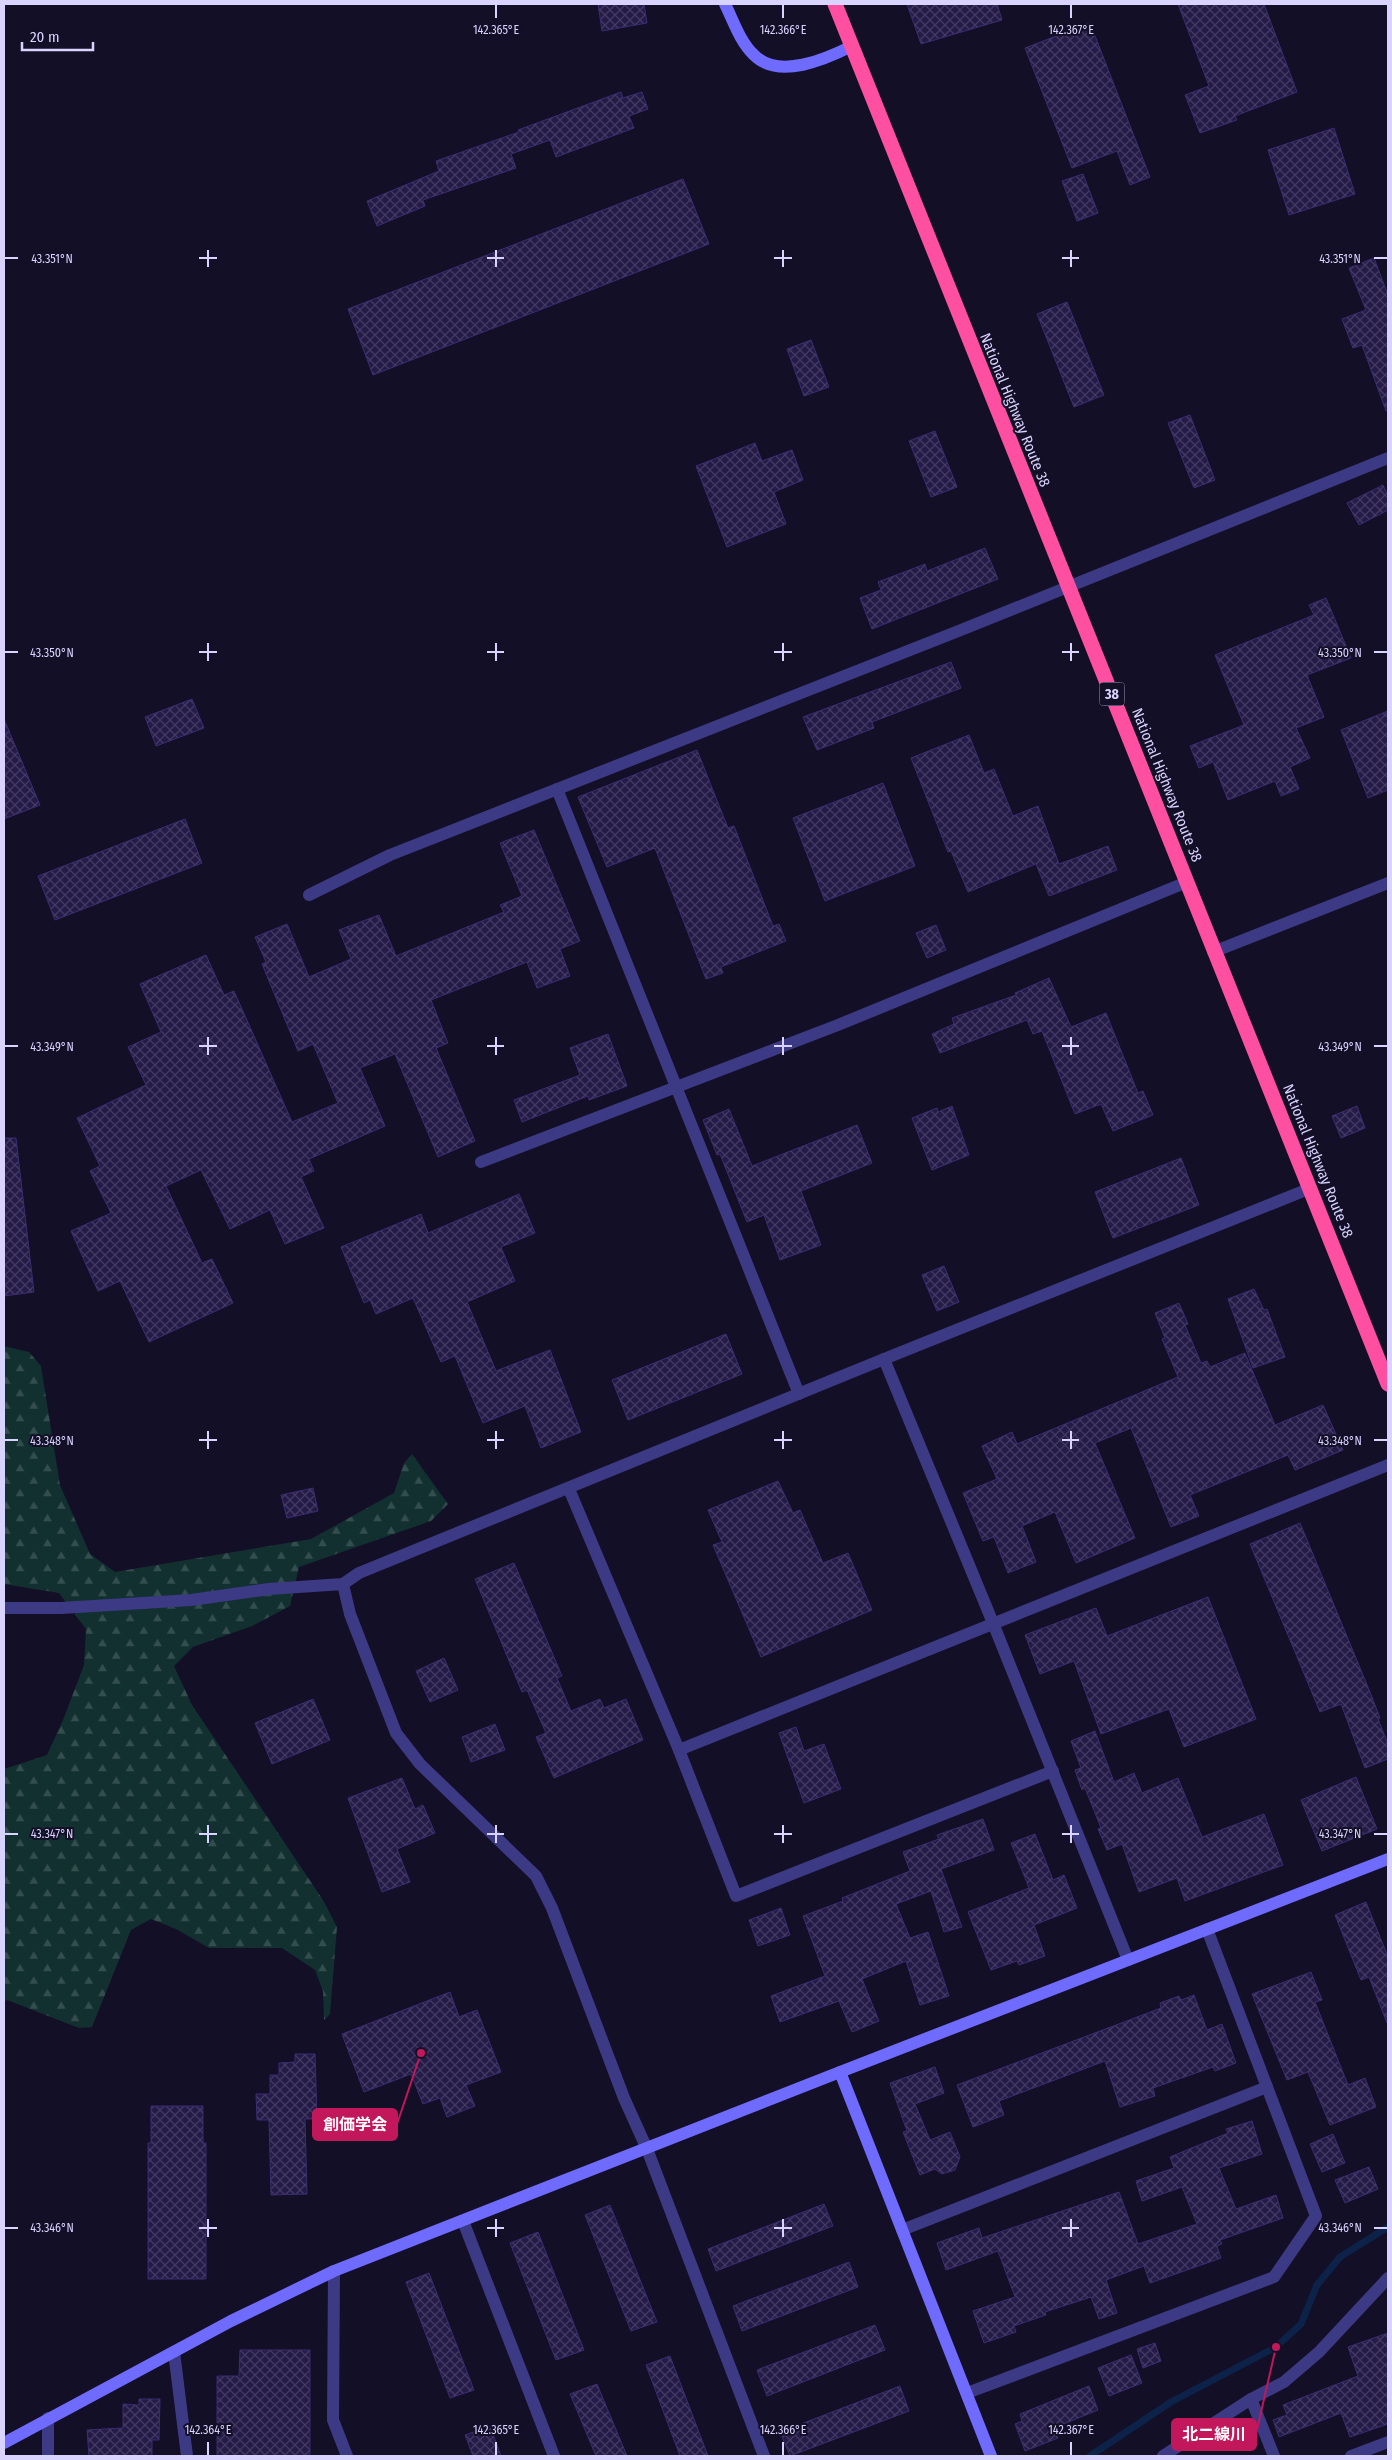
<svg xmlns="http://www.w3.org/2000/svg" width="1392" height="2460" font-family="'Fira Sans Condensed','Noto Sans JP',sans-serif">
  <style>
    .forest { fill: url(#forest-firs) }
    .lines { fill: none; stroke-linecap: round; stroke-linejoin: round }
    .stream { stroke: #0c2248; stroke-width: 7 }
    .building { fill: url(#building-cross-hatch); stroke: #3b2d73 }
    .street { stroke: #3d3a85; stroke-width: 12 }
    .secondary { stroke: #6f6bff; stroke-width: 12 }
    .highway { stroke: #ff4fa3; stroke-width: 15 }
    .ticks { fill: none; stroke: #d9d4ff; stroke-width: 2 }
    .labels { text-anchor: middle; stroke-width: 4; stroke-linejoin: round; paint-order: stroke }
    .shield { fill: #130f26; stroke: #9e99be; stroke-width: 1 }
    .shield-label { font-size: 14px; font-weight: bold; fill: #d9d4ff }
    .street-label { font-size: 15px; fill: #d9d4ff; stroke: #130f26 }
    .ticks-label { font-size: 12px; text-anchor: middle; fill: #d9d4ff; stroke: #130f26; stroke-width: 4; stroke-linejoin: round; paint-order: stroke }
    .leader { fill: none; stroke: #c2185b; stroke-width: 2 }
    .callout-dot { fill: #c2185b; stroke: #130f26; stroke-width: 2 }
    .callout { fill: #c2185b; stroke: #c2185b; stroke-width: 2 }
    .callout-label { font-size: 16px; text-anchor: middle; font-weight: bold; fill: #fff }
  </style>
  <defs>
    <pattern id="forest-firs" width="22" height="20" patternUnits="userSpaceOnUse" patternTransform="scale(1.25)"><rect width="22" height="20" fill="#12302f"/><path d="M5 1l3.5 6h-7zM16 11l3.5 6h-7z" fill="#344d4e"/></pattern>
    <pattern id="building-cross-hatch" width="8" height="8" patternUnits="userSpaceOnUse" patternTransform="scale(1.25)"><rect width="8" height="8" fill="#241b47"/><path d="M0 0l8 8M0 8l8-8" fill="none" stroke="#433b63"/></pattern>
  </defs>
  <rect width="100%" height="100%" fill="#130f26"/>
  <!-- forest -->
  <polygon class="forest" points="4,1346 29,1352 41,1366 60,1485 90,1554 115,1572 311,1539 394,1493 404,1463 412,1454 448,1504 431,1521 299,1567 290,1606 252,1626 193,1647 174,1666 192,1705 323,1900 337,1927 330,2014 324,2020 323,1991 315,1970 282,1948 209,1948 176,1929 151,1919 131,1930 92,2027 79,2028 7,2000 4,2002 4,1769 47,1755 63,1720 84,1665 86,1629 59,1593 4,1584"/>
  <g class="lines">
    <!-- stream -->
    <polyline class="stream" points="1090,2456 1171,2402 1276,2347 1301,2324 1317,2285 1340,2257 1388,2227"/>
  </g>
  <!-- building -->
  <g class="building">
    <polygon points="598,4 644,4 647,23 602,31"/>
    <polygon points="907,4 997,4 1002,20 921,44"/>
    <polygon points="1178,4 1264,4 1297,92 1235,116 1237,120 1200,133 1185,95 1209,86"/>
    <polygon points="1090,23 1150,177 1130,185 1117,151 1072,168 1025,48"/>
    <polygon points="621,92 623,98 642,92 648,109 629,116 634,128 556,157 550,140 511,154 516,168 423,200 425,206 377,226 367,201 439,171 436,161 519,132 518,130"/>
    <polygon points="1334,128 1355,194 1289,215 1268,150"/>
    <polygon points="1083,174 1098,213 1077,221 1062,181"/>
    <polygon points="683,179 709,244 373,375 348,309"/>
    <polygon points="1374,258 1388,295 1388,410 1386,411 1362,345 1353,348 1342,319 1366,310 1349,268"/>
    <polygon points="1067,302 1104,395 1074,407 1037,314"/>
    <polygon points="811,340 829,387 804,396 787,349"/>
    <polygon points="1190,415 1215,480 1194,488 1168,423"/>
    <polygon points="935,431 957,487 931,497 909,441"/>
    <polygon points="755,443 762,461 792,450 803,480 774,492 786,524 727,547 696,466"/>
    <polygon points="1383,485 1388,496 1388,510 1359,525 1347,503"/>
    <polygon points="985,548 998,579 872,629 860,598 881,590 878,582 925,564 927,571"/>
    <polygon points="1326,598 1351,658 1307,675 1324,717 1296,728 1310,758 1290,767 1299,789 1281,796 1275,781 1228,800 1213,762 1199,768 1190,746 1244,725 1215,655 1314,615 1309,605"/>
    <polygon points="951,662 961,688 872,722 874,728 817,750 803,717"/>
    <polygon points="192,699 204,728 156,746 145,717"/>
    <polygon points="1388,711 1388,790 1368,798 1341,730"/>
    <polygon points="4,719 40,805 4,819"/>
    <polygon points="969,735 984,773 994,769 1013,816 1038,806 1059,864 1108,846 1117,870 1049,896 1036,864 968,892 951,851 948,852 911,758"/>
    <polygon points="697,750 728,828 734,826 773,926 779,924 786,941 721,967 723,973 706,979 655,848 607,867 578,797"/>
    <polygon points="883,783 915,866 825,901 793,818"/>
    <polygon points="185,819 202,863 55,920 38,876"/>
    <polygon points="534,830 580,941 560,949 570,976 537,988 527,962 431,1000 448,1043 436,1048 475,1141 438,1157 395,1054 360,1068 385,1126 309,1159 314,1171 301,1177 324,1228 285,1244 270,1210 230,1229 201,1170 166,1186 202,1263 212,1259 233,1303 149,1342 120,1281 98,1291 71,1231 111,1213 90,1171 100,1166 77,1118 146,1085 128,1047 161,1032 140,984 206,955 224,995 234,991 292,1122 338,1103 313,1044 298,1051 262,964 266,962 255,937 287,924 309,977 351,959 339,930 379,915 396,956 504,912 500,905 522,896 500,843"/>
    <polygon points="936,925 946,950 927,958 916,933"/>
    <polygon points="1049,978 1071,1027 1106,1013 1138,1093 1143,1091 1153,1115 1113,1131 1101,1104 1075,1114 1042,1031 1033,1034 1027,1020 940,1053 932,1034 954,1024 952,1018 1016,995 1015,993"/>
    <polygon points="608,1034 627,1086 589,1100 588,1096 522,1122 514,1100 580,1075 570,1048"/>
    <polygon points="952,1106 969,1155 932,1170 912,1118 937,1108 938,1112"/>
    <polygon points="1357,1106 1365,1128 1341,1138 1332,1116"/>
    <polygon points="729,1109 752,1166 857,1125 872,1163 801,1191 821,1245 780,1260 764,1215 747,1222 720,1154 717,1155 703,1120"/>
    <polygon points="4,1138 16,1138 34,1292 4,1296"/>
    <polygon points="1181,1158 1199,1205 1113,1238 1095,1192"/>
    <polygon points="519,1194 535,1233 501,1247 515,1281 467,1302 496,1371 550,1350 581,1432 541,1448 525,1406 483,1423 455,1356 441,1362 413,1298 376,1314 370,1300 364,1303 341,1247 421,1214 428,1233"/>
    <polygon points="944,1266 959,1302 937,1311 922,1275"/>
    <polygon points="1254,1289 1264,1310 1267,1309 1285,1357 1253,1368 1228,1299"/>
    <polygon points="1179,1303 1188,1324 1185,1325 1201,1363 1207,1361 1210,1367 1245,1353 1275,1425 1323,1405 1343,1450 1295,1470 1288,1455 1190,1495 1199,1516 1171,1527 1131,1428 1095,1443 1135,1538 1076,1563 1055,1512 1022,1526 1036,1562 1008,1573 994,1537 983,1541 963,1493 997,1479 982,1446 1012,1432 1017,1444 1178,1377 1162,1339 1165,1338 1155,1313"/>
    <polygon points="726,1334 742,1374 628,1420 612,1380"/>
    <polygon points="778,1481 793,1513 800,1510 823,1563 848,1553 872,1610 761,1657 713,1545 722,1542 708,1510"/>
    <polygon points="313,1488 318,1511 287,1518 281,1495"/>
    <polygon points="1300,1523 1370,1692 1380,1718 1378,1719 1388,1744 1388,1759 1365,1768 1341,1704 1320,1712 1250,1544"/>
    <polygon points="514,1563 562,1676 557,1678 571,1711 600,1699 604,1708 626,1699 643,1740 554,1778 536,1737 546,1733 527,1690 522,1692 475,1579"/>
    <polygon points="1208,1597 1256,1719 1184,1747 1169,1709 1101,1734 1074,1661 1040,1674 1025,1635 1096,1608 1107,1636"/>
    <polygon points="444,1658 458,1690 430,1702 416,1671"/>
    <polygon points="313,1699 330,1740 272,1764 255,1723"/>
    <polygon points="495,1724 505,1750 471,1762 462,1737"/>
    <polygon points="796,1727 804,1751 824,1744 841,1789 804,1803 779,1733"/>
    <polygon points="1095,1731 1114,1782 1134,1773 1142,1793 1178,1778 1202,1837 1264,1814 1283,1865 1185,1901 1177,1878 1139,1892 1122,1844 1107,1850 1098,1829 1101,1828 1085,1788 1082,1790 1075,1770 1081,1768 1071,1741"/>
    <polygon points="1356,1777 1377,1829 1322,1851 1301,1800"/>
    <polygon points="402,1778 415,1809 423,1805 435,1833 397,1849 410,1882 382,1892 348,1798"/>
    <polygon points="983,1819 994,1850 941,1869 962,1927 944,1932 931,1891 896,1904 910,1938 928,1932 949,1996 920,2005 906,1961 862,1979 879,2021 852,2032 839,2001 780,2022 771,1996 825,1976 803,1916 843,1901 842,1898 910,1871 903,1852 939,1839 937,1835"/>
    <polygon points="1035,1834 1053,1880 1064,1875 1077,1908 1034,1925 1045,1956 1019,1965 1017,1961 991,1970 968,1912 1029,1888 1011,1843"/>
    <polygon points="1366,1902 1388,1957 1387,2023 1369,1977 1361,1980 1335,1915"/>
    <polygon points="781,1908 790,1935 758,1946 749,1920"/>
    <polygon points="1311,1972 1322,2000 1315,2002 1348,2085 1365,2078 1376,2107 1330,2125 1308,2072 1287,2080 1252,1994"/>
    <polygon points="450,1992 459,2017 477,2010 501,2072 466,2085 475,2106 447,2117 440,2098 423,2104 411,2074 364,2092 342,2034"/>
    <polygon points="1194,1995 1207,2030 1222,2024 1236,2063 1215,2071 1213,2067 1153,2088 1155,2096 1120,2107 1105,2061 999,2101 1004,2115 973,2127 957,2085 1161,2008 1160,2003 1179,1996 1181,2000"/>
    <polygon points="295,2054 315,2054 317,2119 305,2119 307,2194 271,2195 269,2120 257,2120 256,2094 270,2094 270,2075 279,2075 279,2063 295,2062"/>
    <polygon points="935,2067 944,2093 915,2104 930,2140 950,2132 960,2157 955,2170 942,2174 935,2169 920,2175 903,2132 907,2131 890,2083"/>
    <polygon points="151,2106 203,2106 203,2143 206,2143 206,2279 148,2279 148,2143 151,2143"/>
    <polygon points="1252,2121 1262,2154 1219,2168 1236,2209 1276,2195 1283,2218 1220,2240 1222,2244 1217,2246 1221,2258 1150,2283 1144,2266 1106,2280 1117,2313 1099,2319 1091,2297 1045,2312 1046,2315 1014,2326 1016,2332 984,2343 973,2311 1015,2297 998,2251 946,2270 937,2243 979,2228 982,2238 1119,2192 1138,2244 1197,2224 1182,2187 1142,2201 1136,2181 1174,2168 1170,2157 1228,2133 1226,2129"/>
    <polygon points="1333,2134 1345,2163 1322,2172 1310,2144"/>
    <polygon points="1369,2167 1378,2189 1345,2203 1335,2180"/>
    <polygon points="824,2204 833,2226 716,2271 708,2249"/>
    <polygon points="610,2205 657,2322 631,2331 585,2215"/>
    <polygon points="538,2232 584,2350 556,2360 510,2243"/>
    <polygon points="849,2262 858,2287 742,2331 733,2306"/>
    <polygon points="429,2273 474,2390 450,2398 406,2282"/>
    <polygon points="875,2325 885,2350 767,2396 757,2370"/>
    <polygon points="1388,2333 1388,2424 1350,2437 1341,2413 1279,2437 1273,2420 1287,2415 1283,2405 1358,2376 1348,2347"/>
    <polygon points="1155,2343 1161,2361 1143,2368 1137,2349"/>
    <polygon points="240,2350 310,2350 310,2456 217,2456 217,2376 239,2376"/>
    <polygon points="1131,2355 1142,2383 1109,2396 1098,2368"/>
    <polygon points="670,2356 708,2456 680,2456 646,2365"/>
    <polygon points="597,2384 627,2456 596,2456 570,2394"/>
    <polygon points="900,2386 909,2411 790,2456 780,2432"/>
    <polygon points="1089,2386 1098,2410 1054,2428 1058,2438 1025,2451 1015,2424 1022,2421 1020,2414"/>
    <polygon points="139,2399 160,2399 159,2440 152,2440 152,2456 89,2456 87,2430 123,2428 123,2404 139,2405"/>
    <polygon points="490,2426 501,2456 473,2456 465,2435"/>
  </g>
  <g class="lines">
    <!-- street -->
    <g class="street">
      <polyline points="557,789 799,1394"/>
      <polyline points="309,895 390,855 961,630 1388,458"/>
      <polyline points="1213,952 1388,883"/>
      <polyline points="481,1162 838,1025 1187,882"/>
      <polyline points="884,1359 993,1623 1128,1960"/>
      <polyline points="569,1489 679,1750 736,1896 1053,1771"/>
      <polyline points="343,1584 350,1614 396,1733 420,1764 536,1876 552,1908 624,2098 647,2149 764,2456"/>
      <polyline points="4,1608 61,1608 191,1600 269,1589 343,1584 359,1573 884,1359 1311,1188"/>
      <polyline points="679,1750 1388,1465"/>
      <polyline points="463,2221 554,2456"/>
      <polyline points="902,2230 1267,2087"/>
      <polyline points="334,2271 333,2420 347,2456"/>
      <polyline points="174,2352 187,2456"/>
      <polyline points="967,2393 1274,2277 1316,2216 1207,1929"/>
      <polyline points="1251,2399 1274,2456"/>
      <polyline points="48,2418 48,2456"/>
      <polyline points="1163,2456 1251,2399 1284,2382 1319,2352 1388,2278"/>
      <polyline points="1351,2456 1388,2442"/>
    </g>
    <!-- secondary -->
    <g class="secondary">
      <path d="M725,4C733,20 740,42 754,55C779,80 826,59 852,46"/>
      <polyline points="840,2072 991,2456"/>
      <polyline points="4,2443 231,2321 334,2271 840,2072 1388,1859"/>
    </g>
    <!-- highway -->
    <polyline class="highway" points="835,4 1388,1384"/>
  </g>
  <!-- ticks -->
  <path class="ticks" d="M496,5V18M783,5V18M1071,5V18M208,250V267M496,250V267M783,250V267M1071,250V267M5,258H18M199,258H217M487,258H504M774,258H792M1062,258H1079M1374,258H1387M208,643V661M496,643V661M783,643V661M1071,643V661M5,652H18M199,652H217M487,652H504M774,652H792M1062,652H1079M1374,652H1387M208,1037V1055M496,1037V1055M783,1037V1055M1071,1037V1055M5,1046H18M199,1046H217M487,1046H504M774,1046H792M1062,1046H1079M1374,1046H1387M208,1431V1449M496,1431V1449M783,1431V1449M1071,1431V1449M5,1440H18M199,1440H217M487,1440H504M774,1440H792M1062,1440H1079M1374,1440H1387M208,1825V1843M496,1825V1843M783,1825V1843M1071,1825V1843M5,1834H18M199,1834H217M487,1834H504M774,1834H792M1062,1834H1079M1374,1834H1387M208,2219V2237M496,2219V2237M783,2219V2237M1071,2219V2237M5,2228H18M199,2228H217M487,2228H504M774,2228H792M1062,2228H1079M1374,2228H1387M208,2442V2455M496,2442V2455M783,2442V2455M1071,2442V2455"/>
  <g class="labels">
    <!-- shield labels -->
    <rect class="shield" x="1099.5" y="682.5" width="25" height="23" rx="4"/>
    <g class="shield-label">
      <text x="1112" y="699">38</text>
    </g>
    <!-- street labels -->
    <g class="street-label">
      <text transform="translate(1015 410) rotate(68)" y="5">National Highway Route 38</text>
      <text transform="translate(1167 785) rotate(68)" y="5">National Highway Route 38</text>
      <text transform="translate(1318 1161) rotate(68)" y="5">National Highway Route 38</text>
    </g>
  </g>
  <g class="ticks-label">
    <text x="496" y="34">142.365°E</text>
    <text x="783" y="34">142.366°E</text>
    <text x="1071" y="34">142.367°E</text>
    <text x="52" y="263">43.351°N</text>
    <text x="1340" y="263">43.351°N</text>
    <text x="52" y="657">43.350°N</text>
    <text x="1340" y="657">43.350°N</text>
    <text x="52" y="1051">43.349°N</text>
    <text x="1340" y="1051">43.349°N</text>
    <text x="52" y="1445">43.348°N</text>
    <text x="1340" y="1445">43.348°N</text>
    <text x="52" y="1838">43.347°N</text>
    <text x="1340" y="1838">43.347°N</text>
    <text x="52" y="2232">43.346°N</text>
    <text x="1340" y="2232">43.346°N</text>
    <text x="208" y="2434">142.364°E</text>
    <text x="496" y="2434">142.365°E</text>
    <text x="783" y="2434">142.366°E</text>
    <text x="1071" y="2434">142.367°E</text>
  </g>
  <!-- callouts -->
  <path class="leader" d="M421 2053L397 2124M1276 2347L1256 2434"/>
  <g class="callout-dot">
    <circle cx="421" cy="2053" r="5"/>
    <circle cx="1276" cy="2347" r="5"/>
  </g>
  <g class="callout">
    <rect x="313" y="2109" width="84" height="31" rx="5"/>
    <rect x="1172" y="2419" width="84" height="31" rx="5"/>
  </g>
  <g class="callout-label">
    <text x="355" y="2130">創価学会</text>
    <text x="1214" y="2440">北二線川</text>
  </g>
  <!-- border -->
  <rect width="1392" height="2460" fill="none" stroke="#d9d4ff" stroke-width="10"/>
  <!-- scale -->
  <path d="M22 42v8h71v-8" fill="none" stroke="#d9d4ff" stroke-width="2.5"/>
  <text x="30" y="42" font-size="15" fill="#d9d4ff" stroke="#130f26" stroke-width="4" paint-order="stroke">20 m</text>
</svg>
